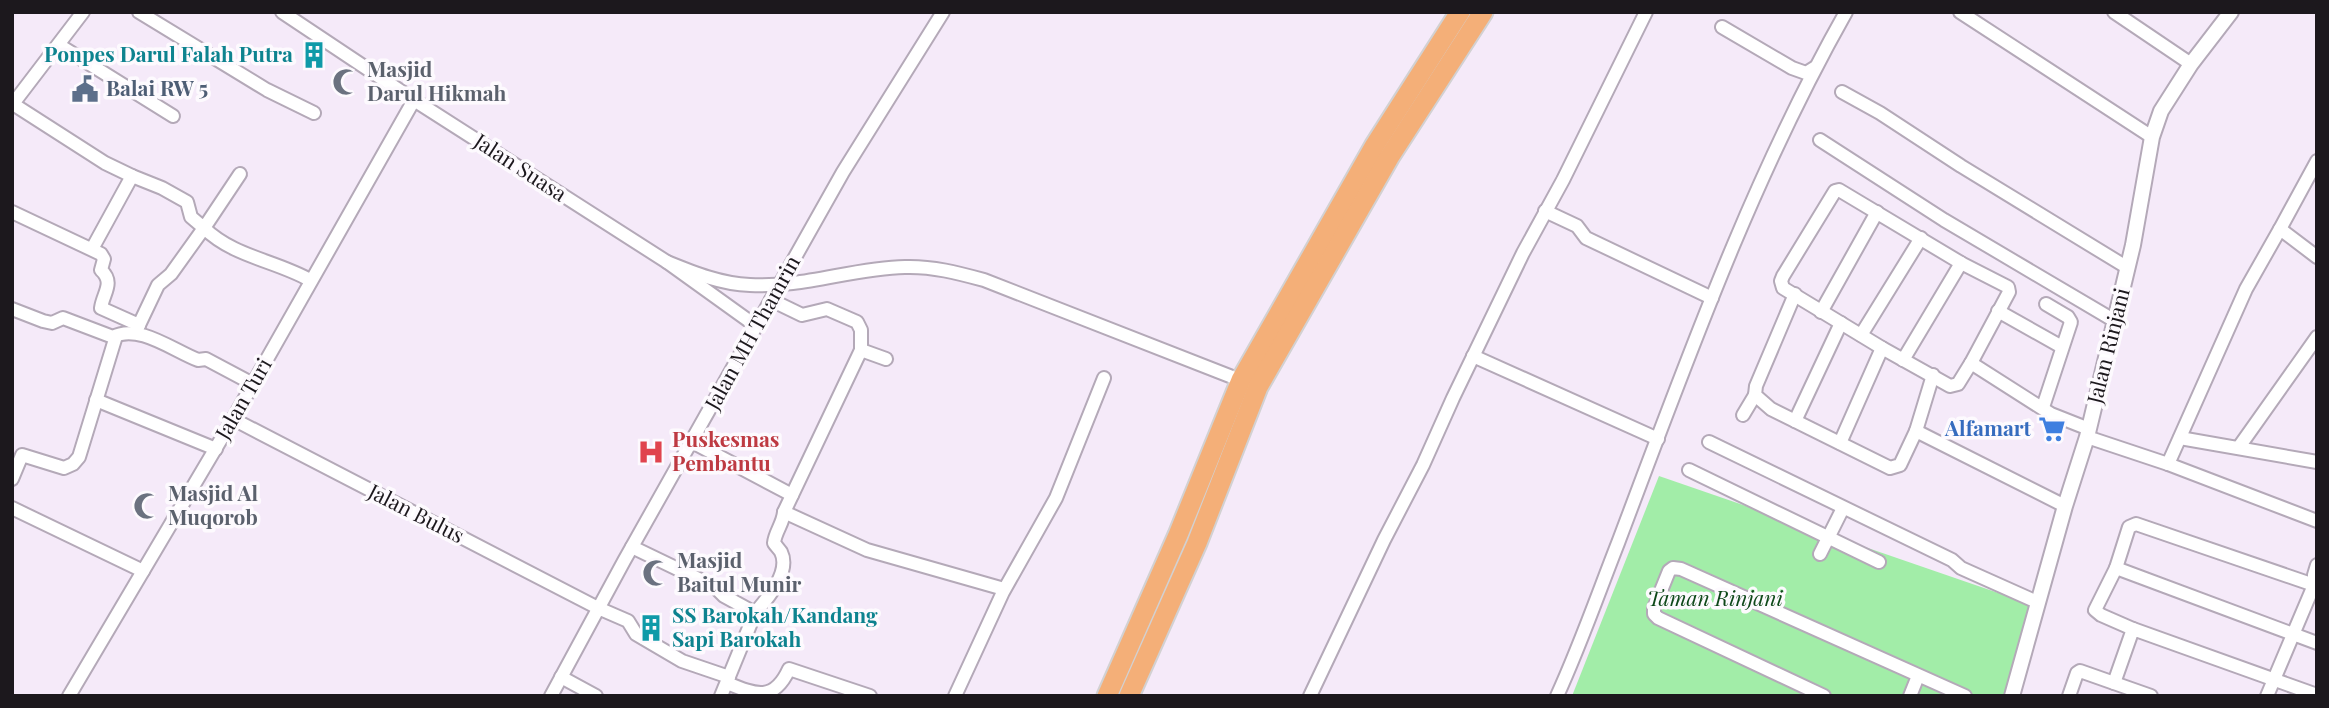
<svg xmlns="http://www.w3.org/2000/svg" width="2329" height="708" font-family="'Playfair Display',serif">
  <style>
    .green { fill: #a2eda8 }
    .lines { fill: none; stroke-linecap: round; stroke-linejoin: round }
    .minor-casing { stroke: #b4a9b8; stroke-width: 16 }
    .tertiary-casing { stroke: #b4a9b8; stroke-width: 18 }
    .trunk-casing { stroke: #d2d1d2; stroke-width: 23 }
    .minor { stroke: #fff; stroke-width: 12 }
    .tertiary { stroke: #fff; stroke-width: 14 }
    .trunk { stroke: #f4af78; stroke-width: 19 }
    .labels { text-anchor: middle; stroke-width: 7; stroke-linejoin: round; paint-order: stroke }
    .culture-label { font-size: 21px; font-weight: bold; fill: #0d838f; stroke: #fdfafe; text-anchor: end }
    .worship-label { font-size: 21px; font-weight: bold; fill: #5b616d; stroke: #fdfafe; text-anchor: start }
    .service-label { font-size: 21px; font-weight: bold; fill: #4e5e75; stroke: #fdfafe; text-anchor: start }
    .street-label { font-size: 21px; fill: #1c181d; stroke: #fdfafe }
    .shop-label { font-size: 21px; font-weight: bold; fill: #366cbe; stroke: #fdfafe; text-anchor: end }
    .health-label { font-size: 21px; font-weight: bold; fill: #be3a42; stroke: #fdfafe; text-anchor: start }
    .park-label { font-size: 21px; font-style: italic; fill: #0e4819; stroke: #fdfafe }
  </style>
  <rect width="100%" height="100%" fill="#f5eaf9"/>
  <!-- green -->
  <polygon class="green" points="1659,476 2036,606 2010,696 1572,696"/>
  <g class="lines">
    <defs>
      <g id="minor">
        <polyline points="139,12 267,90 314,113"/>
        <polyline points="282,12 414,100 667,262 756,326"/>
        <polyline points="1960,12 2152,137"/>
        <polyline points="2114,12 2191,64"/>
        <polyline points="1722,27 1792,68 1806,73 1814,68"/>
        <polyline points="59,45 173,116"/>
        <polyline points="1842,92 1880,113 1961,166 2128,268"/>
        <polyline points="13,104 105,163 132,176 92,249"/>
        <polyline points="12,105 83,12"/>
        <polyline points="1820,140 1944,220 2115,321"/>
        <polyline points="132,176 162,188 187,202 191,217 204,228 240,174"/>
        <polygon points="1839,190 1961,263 2008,287 2009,292 1971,363 1958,384 1950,386 1882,348 1783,288 1781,281 1783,276 1835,191"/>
        <polyline points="1545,211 1577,226 1586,238 1712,298"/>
        <path d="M12,212L101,254L104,259L101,270C115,283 103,293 101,308L139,325L137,330"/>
        <polyline points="2280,229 2317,161"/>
        <path d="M667,262C694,273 721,284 750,285C802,288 853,268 905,267C932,266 958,273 984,280L1245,382"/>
        <polyline points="1795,294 1756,386 1755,395 1771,409 1890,468 1900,465 1916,431 2065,506"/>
        <path d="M12,309L43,321L52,323L63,318L113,337C138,323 174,351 198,360L206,359L253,384"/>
        <polyline points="1998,311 2062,347"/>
        <polyline points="1821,312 1877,212"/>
        <path d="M139,325L158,285L171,274L204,228C234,257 274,260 310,280"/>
        <polyline points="1861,335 1921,238"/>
        <polyline points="861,350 886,359"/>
        <polyline points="1473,356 1658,439"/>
        <polyline points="1903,360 1961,263"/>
        <polyline points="1971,363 2051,414 2089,429"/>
        <polyline points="96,400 216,449"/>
        <polyline points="2043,407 2071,322 2068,317 2046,304"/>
        <polyline points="1743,415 1755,395"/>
        <polyline points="233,419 598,608 628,621 636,634 682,661 729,677"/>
        <polyline points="1795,421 1841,323"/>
        <polyline points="1916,431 1933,375"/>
        <polyline points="2087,437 2168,464 2317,521"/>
        <polyline points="2180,438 2317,462"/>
        <polyline points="692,442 792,495"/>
        <polyline points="1709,442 1952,560 1961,568 2037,602"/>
        <polyline points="1840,443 1882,348"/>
        <polyline points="2239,447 2317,337"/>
        <polyline points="2168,464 2246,289 2280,229 2317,257"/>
        <polyline points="1689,470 1879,562"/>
        <polyline points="12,479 22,455 64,468 73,464 79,457 116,336"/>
        <polyline points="12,508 143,571"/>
        <polyline points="784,512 867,550 1004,589"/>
        <path d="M632,547L715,587L724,596L755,613C767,599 791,572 781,552C779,549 776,546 774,543C775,532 783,524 784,512L861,350V330L857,322L827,309L802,315L771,300"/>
        <polyline points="1820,554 1843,508"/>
        <polyline points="2116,568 2095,610 2101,615 2133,629"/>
        <polyline points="2317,581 2314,585 2314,575 2317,565"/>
        <polyline points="2317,586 2136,524 2129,527 2116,568 2317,643"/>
        <polyline points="561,677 596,696"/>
        <path d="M727,683C756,695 774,702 789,669L870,696"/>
        <polyline points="2114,683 2133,629 2317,695"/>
        <polyline points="69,696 233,419 414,100"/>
        <polyline points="551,696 624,561 843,172 943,12"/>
        <polyline points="721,696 755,613"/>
        <polyline points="955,696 1003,592 1056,498 1104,378"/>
        <polyline points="1310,696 1384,540 1423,465 1453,398 1523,253 1563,180 1646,12"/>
        <path d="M1557,696C1580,646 1598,594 1618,543C1686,363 1751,180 1846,12"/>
        <polyline points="1824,696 1658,618 1654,614 1654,608 1669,571 1673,568 1681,569 1965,696"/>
        <polyline points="1910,696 1918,676"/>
        <polyline points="2069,696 2077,673 2080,671 2151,696"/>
        <polyline points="2267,696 2314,585"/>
      </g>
      <polyline id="tertiary" points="2012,696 2065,506 2087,437 2133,245 2152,137 2161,111 2191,64 2231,12"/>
      <g id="trunk">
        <polyline points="1107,696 1178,535 1241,380 1375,145 1460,12"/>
        <polyline points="1129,696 1197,543 1258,387 1390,156 1483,12"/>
      </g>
    </defs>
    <!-- minor casing -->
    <use href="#minor" class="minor-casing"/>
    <!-- tertiary casing -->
    <use href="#tertiary" class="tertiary-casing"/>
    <!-- trunk casing -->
    <use href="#trunk" class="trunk-casing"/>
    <!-- minor -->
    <use href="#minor" class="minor"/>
    <!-- tertiary -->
    <use href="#tertiary" class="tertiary"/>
    <!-- trunk -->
    <use href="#trunk" class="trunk"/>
  </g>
  <!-- icons -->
  <defs>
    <symbol id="building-bare" viewBox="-9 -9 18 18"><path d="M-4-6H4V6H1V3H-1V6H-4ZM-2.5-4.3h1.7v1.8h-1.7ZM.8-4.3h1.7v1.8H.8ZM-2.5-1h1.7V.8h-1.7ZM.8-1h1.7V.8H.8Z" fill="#0f9aa8" stroke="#fdfafe" stroke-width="2.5" paint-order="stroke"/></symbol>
    <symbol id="mosque-bare" viewBox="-9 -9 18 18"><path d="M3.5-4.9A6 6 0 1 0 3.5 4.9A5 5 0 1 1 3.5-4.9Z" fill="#6b7280" stroke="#fdfafe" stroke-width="2.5" paint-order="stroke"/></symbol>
    <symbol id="civic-bare" viewBox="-9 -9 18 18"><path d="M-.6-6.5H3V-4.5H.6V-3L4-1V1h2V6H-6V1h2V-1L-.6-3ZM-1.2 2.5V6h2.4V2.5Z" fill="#5c6f8a" stroke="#fdfafe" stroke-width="2.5" paint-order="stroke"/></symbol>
    <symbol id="supermarket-bare" viewBox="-9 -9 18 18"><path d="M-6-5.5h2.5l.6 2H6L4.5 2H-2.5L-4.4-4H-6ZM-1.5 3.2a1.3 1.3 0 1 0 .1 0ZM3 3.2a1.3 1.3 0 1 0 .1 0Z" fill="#3f7fe0" stroke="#fdfafe" stroke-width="2.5" paint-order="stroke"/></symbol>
    <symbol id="hospital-bare" viewBox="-9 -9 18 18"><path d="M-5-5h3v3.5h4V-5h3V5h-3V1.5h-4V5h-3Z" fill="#e0444e" stroke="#fdfafe" stroke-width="2.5" paint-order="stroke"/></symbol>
  </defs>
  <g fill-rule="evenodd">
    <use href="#building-bare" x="295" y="36" width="38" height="38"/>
    <use href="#mosque-bare" x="327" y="63" width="38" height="38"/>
    <use href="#civic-bare" x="66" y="70" width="38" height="38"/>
    <use href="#supermarket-bare" x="2033" y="410" width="38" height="38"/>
    <use href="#hospital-bare" x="632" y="433" width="38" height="38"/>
    <use href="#mosque-bare" x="128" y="487" width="38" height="38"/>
    <use href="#mosque-bare" x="637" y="554" width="38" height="38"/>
    <use href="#building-bare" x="632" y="609" width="38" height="38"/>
  </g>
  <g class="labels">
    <!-- culture labels -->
    <g class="culture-label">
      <text x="293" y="62">Ponpes Darul Falah Putra</text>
      <text x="672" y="623" text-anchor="start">SS Barokah/Kandang<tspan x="672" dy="24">Sapi Barokah</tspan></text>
    </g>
    <!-- worship labels -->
    <g class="worship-label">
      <text x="367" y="77">Masjid<tspan x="367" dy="24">Darul Hikmah</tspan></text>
      <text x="168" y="501">Masjid Al<tspan x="168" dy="24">Muqorob</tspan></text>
      <text x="677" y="568">Masjid<tspan x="677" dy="24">Baitul Munir</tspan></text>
    </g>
    <!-- service labels -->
    <g class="service-label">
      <text x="106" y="96">Balai RW 5</text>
    </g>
    <!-- street labels -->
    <g class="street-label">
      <text transform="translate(520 168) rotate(33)" y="7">Jalan Suasa</text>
      <text transform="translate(753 333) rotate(-61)" y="7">Jalan MH Thamrin</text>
      <text transform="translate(2109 346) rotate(-76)" y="7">Jalan Rinjani</text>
      <text transform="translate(244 399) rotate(-60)" y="7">Jalan Turi</text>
      <text transform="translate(416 514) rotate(27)" y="7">Jalan Bulus</text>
    </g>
    <!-- shop labels -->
    <g class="shop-label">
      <text x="2031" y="436">Alfamart</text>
    </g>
    <!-- health labels -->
    <g class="health-label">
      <text x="672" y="447">Puskesmas<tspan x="672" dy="24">Pembantu</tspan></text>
    </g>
    <!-- park labels -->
    <g class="park-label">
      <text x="1715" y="606">Taman Rinjani</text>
    </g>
  </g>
  <!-- border -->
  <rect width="2329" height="708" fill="none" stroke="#1c181d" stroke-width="28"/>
</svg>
